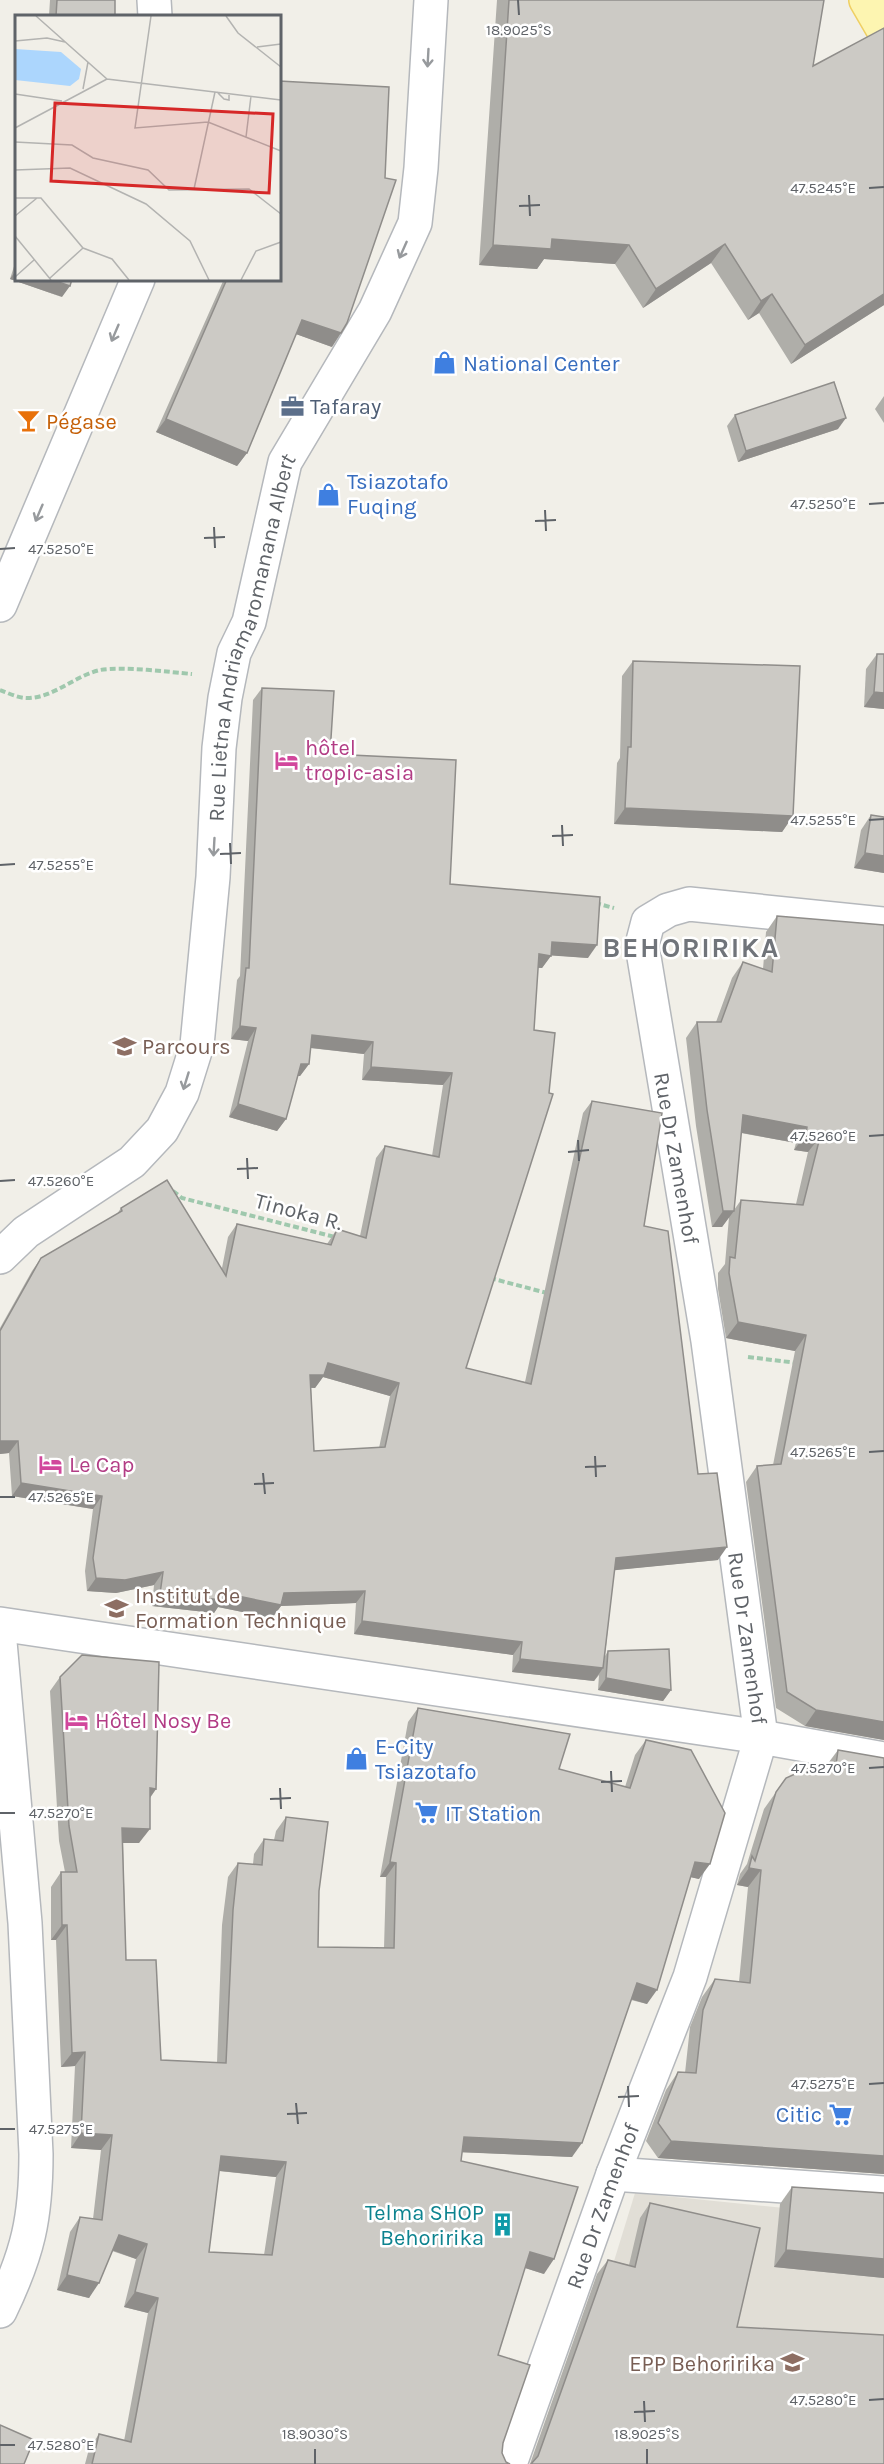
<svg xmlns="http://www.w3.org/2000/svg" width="884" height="2464" font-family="Karla,sans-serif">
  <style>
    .education { fill: #e1ded6 }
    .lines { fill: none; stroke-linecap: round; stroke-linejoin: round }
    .minor-casing { stroke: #b5b8bc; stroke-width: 36 }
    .major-casing { stroke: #efcf63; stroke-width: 36 }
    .path { stroke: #9fc8ad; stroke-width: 4; stroke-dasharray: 6 3; stroke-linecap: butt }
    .minor { stroke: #fff; stroke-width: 33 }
    .major { stroke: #fdf5b1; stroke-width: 33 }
    .wall { fill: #afaea9; fill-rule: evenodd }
    .shaded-wall { fill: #8f8d8a }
    .building { fill: #cccac5; stroke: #8f8d8a; stroke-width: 1.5; fill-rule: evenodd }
    .oneway { stroke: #979a9d }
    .ticks { fill: none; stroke: #5f6368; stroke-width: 2 }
    .labels { text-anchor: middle; stroke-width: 5; stroke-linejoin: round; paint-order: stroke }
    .shop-label { font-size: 22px; fill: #366cbe; stroke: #fff; text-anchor: start }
    .service-label { font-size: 22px; fill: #4e5e75; stroke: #fff; text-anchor: start }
    .food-label { font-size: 22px; fill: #c56008; stroke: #fff; text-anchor: start }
    .street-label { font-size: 22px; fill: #5f6368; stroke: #fff }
    .hotel-label { font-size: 22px; fill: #b23c85; stroke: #fff; text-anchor: start }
    .education-label { font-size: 22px; fill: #785e54; stroke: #fff; text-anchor: start }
    .culture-label { font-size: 22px; fill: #0d838f; stroke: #fff; text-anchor: end }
    .district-label { font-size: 28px; font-weight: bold; letter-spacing: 1.5px; fill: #70747a; stroke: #fff }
    .inset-road { fill: none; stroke: #b3b3b1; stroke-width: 1.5 }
    .view { fill: #d62828; fill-opacity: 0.15; stroke: #d62828; stroke-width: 3 }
    .inset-edge { fill: none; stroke: #5f6368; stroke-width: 3 }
    .ticks-label { font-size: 15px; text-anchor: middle; fill: #5f6368; stroke: #fff; stroke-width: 5; stroke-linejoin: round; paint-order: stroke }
  </style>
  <rect width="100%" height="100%" fill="#f1efe8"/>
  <!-- education -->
  <polygon class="education" points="635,2193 884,2218 884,2464 610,2274"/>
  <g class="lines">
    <defs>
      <g id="minor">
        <polyline points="154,0 155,16"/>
        <polyline points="0,605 138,279"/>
        <path id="s1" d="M0,1257L26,1232L132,1162L162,1130L182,1093L197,1045L213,877L219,748L225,698L234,653L249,622L285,462L375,311L415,223L421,168L431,0"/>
        <polyline points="0,1624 761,1737 884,1759"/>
        <path d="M0,1642L25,1923L36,2154C36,2218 28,2253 0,2311"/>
        <polyline points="613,2174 884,2193"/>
        <path id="s2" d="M510,2464L613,2174L690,1977L761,1737L708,1341L642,945L648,922L668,910L689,904L884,924"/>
      </g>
      <polyline id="major" points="866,0 884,31"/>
    </defs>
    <!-- minor casing -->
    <use href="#minor" class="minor-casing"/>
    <!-- major casing -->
    <use href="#major" class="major-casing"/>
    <!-- path -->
    <g class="path">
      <path d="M0,690C8,693 18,698 27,698C54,698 74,676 100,670C122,666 169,672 192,674"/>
      <polyline points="595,903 614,908"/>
      <polyline points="173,1191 182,1198 335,1237"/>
      <polyline points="490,1278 547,1293"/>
      <polyline points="748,1357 797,1363"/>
    </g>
    <!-- minor -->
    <use href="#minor" class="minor"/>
    <!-- major -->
    <use href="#major" class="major"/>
  </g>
  <!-- wall -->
  <g class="wall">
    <polygon points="50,0 115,0 115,16 49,16"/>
    <polygon points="497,0 824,0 813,66 884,28 884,305 791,364 759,313 748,320 711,263 643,308 615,264 544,259 537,269 479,265"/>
    <polygon points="16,260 16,279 62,297 10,279"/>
    <polygon points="224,279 279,279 332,347 296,334 247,453 237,466 156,432"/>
    <polygon points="884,396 884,423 875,409"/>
    <polygon points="735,415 838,429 738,462 727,426"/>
    <polygon points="877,654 884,654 884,709 864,707 866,669"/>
    <polygon points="633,661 793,816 782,832 614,824 617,763 620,758 622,676"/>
    <path d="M262,688L330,754L450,884L588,958L551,955L542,968H538L466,1368L525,1382L583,1113L592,1101L644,1226L698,1474L718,1560L614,1570L605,1656L608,1651L671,1690L663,1701L598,1690L599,1675L594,1681L512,1672L513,1655L354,1634L356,1603L281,1606L272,1618L218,1607L214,1613L152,1606L154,1585L116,1593L87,1591L85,1571L93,1509L12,1496L9,1453L0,1454V1328L32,1271L41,1258L117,1214L121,1208L222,1268L228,1237L237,1224L327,1244L337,1229L360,1236L376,1158L385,1146L432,1156L443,1085L362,1080L364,1054L310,1048L309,1064L300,1076H297L286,1119L277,1131L229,1117L248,1041L231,1039L237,980L240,976L253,700ZM323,1377L390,1396L379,1448L314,1451L311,1388H315Z"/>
    <polygon points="871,815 884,817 884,873 854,868 861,830"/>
    <path d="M777,916L884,925V1740L805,1726L776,1708L746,1482L757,1466L773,1465L795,1351L726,1338L718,1289V1273L725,1264L729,1217L722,1227H712L696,1126L686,1038L697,1022H716L732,978L743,962L763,969L766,932ZM741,1133L796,1143L794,1150L808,1152L796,1204L741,1200L734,1210Z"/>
    <path d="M60,1677L156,1789L150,1798L139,1843H123L126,1960L161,2060L217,2063L222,1925L228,1877L238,1863L253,1864L254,1854L264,1839L274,1840L276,1831L286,1817L319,1891L318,1947L384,1948L386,1877H380L408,1722L418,1708L559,1769L625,1787L635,1755L646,1740L699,1879L691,1877L647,2004L631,2000L572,2157L462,2152L461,2161L544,2274L525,2268L498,2355L503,2443L502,2453L506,2462L510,2464H85L89,2449L99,2434L124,2441L148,2313L124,2307L136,2259L112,2251L89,2298L57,2290L70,2232L80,2217L93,2219L101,2150L71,2148L75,2066L61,2067L56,1940H51V1887L61,1872H65L59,1841L50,1691ZM219,2171L276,2177L264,2255L209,2252Z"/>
    <polygon points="838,1750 884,1758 884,2174 658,2158 646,2141 666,2090 678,2072 685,2073 690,2027 702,1997 715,1979 739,1982 748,1887 737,1885 740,1874 747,1864 764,1809 786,1778 826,1766"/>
    <polygon points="792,2187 884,2193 884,2278 774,2267 780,2204"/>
    <polygon points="650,2203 737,2327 884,2464 530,2464 597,2274 608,2260 629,2265 640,2218"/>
  </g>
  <!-- shaded-wall -->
  <g class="shaded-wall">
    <polygon points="552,239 629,245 615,264 544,259 537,269 479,265 493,245"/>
    <polygon points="725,244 711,263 643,308 656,289"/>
    <polygon points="16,270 16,279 50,279 70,286 62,297 10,279"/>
    <polygon points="772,294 759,313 748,320 761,301"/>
    <polygon points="884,294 884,305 791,364 805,345"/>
    <polygon points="302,320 341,333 332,347 293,333"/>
    <polygon points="846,418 838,429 738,462 746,451"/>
    <polygon points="166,419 247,453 237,466 156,432"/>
    <polygon points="874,692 884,693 884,709 864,707"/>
    <polygon points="625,808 793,816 782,832 614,824"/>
    <polygon points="865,853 884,856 884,873 854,868"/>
    <polygon points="552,942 597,945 588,958 544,955"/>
    <polygon points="539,954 551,956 542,968 530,967"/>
    <polygon points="240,1026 256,1028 248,1041 231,1039"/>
    <polygon points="312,1035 373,1042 364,1054 303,1047"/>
    <polygon points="301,1064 309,1064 300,1076 292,1076"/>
    <polygon points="371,1067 452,1073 443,1085 362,1080"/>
    <polygon points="238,1104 286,1119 277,1131 229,1117"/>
    <polygon points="743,1115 807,1127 796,1143 732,1131"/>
    <polygon points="806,1134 820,1137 808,1152 794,1150"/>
    <polygon points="723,1211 734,1211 722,1227 712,1227"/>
    <polygon points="738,1322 806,1335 795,1351 726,1338"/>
    <polygon points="328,1363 399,1383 390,1396 323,1377 315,1388 301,1387 310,1375"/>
    <polygon points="0,1441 18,1441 9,1453 0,1454"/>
    <polygon points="21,1483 102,1496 93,1509 12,1496"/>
    <polygon points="727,1547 718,1560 607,1571 616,1558"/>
    <polygon points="163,1572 154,1585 116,1593 87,1591 96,1578"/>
    <polygon points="365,1591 356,1603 281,1606 272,1618 218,1607 214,1613 152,1606 160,1594 284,1593"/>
    <polygon points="362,1621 522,1642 513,1655 354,1634"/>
    <polygon points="520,1659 603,1668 594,1681 512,1672"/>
    <polygon points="606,1678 671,1690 663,1701 598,1690"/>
    <polygon points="816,1710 884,1722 884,1740 805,1726"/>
    <polygon points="150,1788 156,1789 146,1803"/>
    <polygon points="122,1828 150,1829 139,1843 112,1843"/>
    <polygon points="390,1862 396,1863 386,1877 380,1877"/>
    <polygon points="695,1862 710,1864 699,1879 685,1876"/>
    <polygon points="749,1868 761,1870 748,1887 737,1885"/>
    <polygon points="62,1925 67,1925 56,1940 51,1940"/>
    <polygon points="637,1983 657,1990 647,2004 627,1998"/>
    <polygon points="85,2052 75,2066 61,2067 72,2053"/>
    <polygon points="81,2133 112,2135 101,2150 71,2148"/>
    <polygon points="464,2137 582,2143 572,2157 454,2152"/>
    <polygon points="671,2141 884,2156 884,2174 658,2158"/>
    <polygon points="221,2156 286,2162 276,2177 211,2170"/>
    <polygon points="119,2235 147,2244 136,2259 109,2249"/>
    <polygon points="786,2250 884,2259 884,2278 774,2267"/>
    <polygon points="530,2252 554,2259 544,2274 519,2266"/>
    <polygon points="67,2275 99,2283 89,2298 57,2290"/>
    <polygon points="135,2292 158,2298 148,2313 124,2307"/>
  </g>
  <!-- building -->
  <g class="building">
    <polygon points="57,0 115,0 115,16 56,16"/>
    <polygon points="509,0 824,0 813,66 884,28 884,294 805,345 772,294 761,301 725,244 656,289 629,245 552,239 551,249 493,245"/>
    <polygon points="279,81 389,87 385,178 396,180 347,323 341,333 302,320 247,453 166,419 227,279 279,279"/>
    <polygon points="50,279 72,279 70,286"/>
    <polygon points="834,382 846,418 746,451 735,415"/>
    <polygon points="877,654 884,654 884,693 874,692"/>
    <polygon points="633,661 800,666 793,816 625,808 628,747 631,747"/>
    <path d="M262,688L334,691L330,754L456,760L450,884L600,897L597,945L552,942L551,956L539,954L534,1030L555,1033L549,1093L553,1094L466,1368L531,1384L592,1101L662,1113L644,1226L668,1231L698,1474L717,1473L727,1547L616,1558L603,1668L520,1659L522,1642L362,1621L365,1591L284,1593L281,1605L223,1593V1600L160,1594L163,1572L125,1580L96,1578L93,1558L102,1496L21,1483L18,1441H0V1331L41,1258L122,1211L121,1208L167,1180L226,1276L237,1224L331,1245L337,1229L366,1238L385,1146L439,1157L452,1073L371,1067L373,1042L312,1035L309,1064H301L286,1119L238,1104L256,1028L240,1026L246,968H249ZM328,1363L399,1383L385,1447L314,1451L310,1375H324Z"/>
    <polygon points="871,815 884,817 884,856 865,853"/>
    <polygon points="777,916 884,925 884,1722 816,1710 787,1692 757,1466 781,1464 806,1335 738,1322 729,1273 730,1257 735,1258 741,1200 803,1205 820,1137 806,1134 807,1127 743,1115 734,1211 723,1211 707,1110 697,1022 721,1022 743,962 772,972"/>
    <polygon points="669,1649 671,1690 606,1678 608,1651"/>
    <path d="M82,1655L159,1662L156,1789L150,1788V1829L122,1828L126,1960H156L161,2060L226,2063L233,1910L238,1863L262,1865L264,1839L283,1841L286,1817L328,1822L319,1891L318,1947L394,1948L396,1863L390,1862L418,1708L570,1734L559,1769L630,1788L646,1740L691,1750L725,1813L710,1864L695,1862L657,1990L637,1983L582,2143L464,2137L461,2161L578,2187L554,2259L530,2252L498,2355L530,2365L503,2443L502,2453L506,2462L510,2464H92L99,2434L131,2442L158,2298L135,2292L147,2244L119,2235L99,2283L67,2275L80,2217L102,2220L112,2135L81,2133L85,2052L72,2053L67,1925H62L61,1872H77L69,1826L60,1677ZM221,2156L286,2162L272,2255L209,2252Z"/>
    <polygon points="838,1750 884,1758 884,2156 671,2141 658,2123 678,2072 696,2073 703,2010 715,1979 750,1983 761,1870 749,1868 752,1856 755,1861 776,1792 786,1778 806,1769 836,1765"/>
    <polygon points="792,2187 884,2193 884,2259 786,2250"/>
    <polygon points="650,2203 760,2228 737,2327 884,2335 884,2464 531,2464 538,2456 608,2260 635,2267"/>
    <polygon points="0,2425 34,2440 24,2464 0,2464"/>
  </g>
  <!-- one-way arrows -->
  <defs><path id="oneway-shaft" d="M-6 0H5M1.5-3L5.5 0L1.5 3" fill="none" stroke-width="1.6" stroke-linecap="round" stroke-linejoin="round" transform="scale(1.5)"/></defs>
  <g class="oneway">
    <use href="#oneway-shaft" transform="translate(428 58) rotate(93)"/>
    <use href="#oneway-shaft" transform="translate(403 250) rotate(114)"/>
    <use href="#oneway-shaft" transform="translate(115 333) rotate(113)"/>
    <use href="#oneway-shaft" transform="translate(39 513) rotate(113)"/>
    <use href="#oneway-shaft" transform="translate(214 847) rotate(93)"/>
    <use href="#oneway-shaft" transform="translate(186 1081) rotate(107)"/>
  </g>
  <!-- ticks -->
  <path class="ticks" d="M518,0L519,15M869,188L884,187M529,195L530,216M519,206L540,205M869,504L884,503M545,510L546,531M535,521L556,520M214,527L215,548M204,538L225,537M0,549L15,548M869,820L884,819M562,825L563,846M552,836L573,835M230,843L231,864M220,854L241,853M0,865L15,864M869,1136L884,1135M578,1140L579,1161M568,1152L589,1150M247,1158L248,1179M237,1169L258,1168M0,1181L15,1180M869,1452L884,1451M595,1456L596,1477M585,1467L606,1466M263,1473L265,1494M254,1484L274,1483M0,1497H15M869,1768L884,1767M611,1771L612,1792M601,1782L622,1781M280,1788L281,1809M270,1799L291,1798M0,1813H15M869,2084L884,2083M628,2086L629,2107M618,2097L639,2096M296,2103L298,2124M287,2114L307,2113M0,2129H15M869,2400L884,2399M644,2401L645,2422M634,2412L655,2411M0,2445H15M315,2449V2464M647,2449V2464"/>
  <!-- icons -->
  <defs>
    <symbol id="shop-bare" viewBox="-9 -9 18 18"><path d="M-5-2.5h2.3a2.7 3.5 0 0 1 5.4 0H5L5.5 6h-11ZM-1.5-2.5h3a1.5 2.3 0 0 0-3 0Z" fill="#3f7fe0" stroke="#fff" stroke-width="2.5" paint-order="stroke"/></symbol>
    <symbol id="office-bare" viewBox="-9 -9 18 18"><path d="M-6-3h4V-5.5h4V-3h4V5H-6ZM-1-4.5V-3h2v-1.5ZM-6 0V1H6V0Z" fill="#5c6f8a" stroke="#fff" stroke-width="2.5" paint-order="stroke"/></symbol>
    <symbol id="bar-bare" viewBox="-9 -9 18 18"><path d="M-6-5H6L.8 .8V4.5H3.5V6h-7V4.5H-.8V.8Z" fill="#e8710a" stroke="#fff" stroke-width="2.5" paint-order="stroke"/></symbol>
    <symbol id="hotel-bare" viewBox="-9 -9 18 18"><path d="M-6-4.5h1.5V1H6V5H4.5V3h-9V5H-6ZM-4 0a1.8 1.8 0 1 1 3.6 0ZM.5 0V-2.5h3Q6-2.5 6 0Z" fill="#d1479c" stroke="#fff" stroke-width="2.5" paint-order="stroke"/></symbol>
    <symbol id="school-bare" viewBox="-9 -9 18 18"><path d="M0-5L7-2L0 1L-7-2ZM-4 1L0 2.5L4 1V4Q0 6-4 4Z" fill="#8d6e63" stroke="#fff" stroke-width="2.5" paint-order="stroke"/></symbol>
    <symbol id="university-bare" viewBox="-9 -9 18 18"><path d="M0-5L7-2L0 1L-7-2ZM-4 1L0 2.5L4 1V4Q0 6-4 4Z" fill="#8d6e63" stroke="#fff" stroke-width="2.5" paint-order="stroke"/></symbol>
    <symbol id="supermarket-bare" viewBox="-9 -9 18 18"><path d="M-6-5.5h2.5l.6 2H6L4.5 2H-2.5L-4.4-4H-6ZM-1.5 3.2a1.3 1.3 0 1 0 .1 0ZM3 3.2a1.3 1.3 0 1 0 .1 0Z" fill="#3f7fe0" stroke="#fff" stroke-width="2.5" paint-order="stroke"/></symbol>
    <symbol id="building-bare" viewBox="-9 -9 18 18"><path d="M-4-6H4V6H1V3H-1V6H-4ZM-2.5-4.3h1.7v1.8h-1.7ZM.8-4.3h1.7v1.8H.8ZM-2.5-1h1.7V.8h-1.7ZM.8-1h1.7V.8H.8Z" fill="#0f9aa8" stroke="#fff" stroke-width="2.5" paint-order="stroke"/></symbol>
  </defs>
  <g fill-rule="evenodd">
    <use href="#shop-bare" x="428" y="346" width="33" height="33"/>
    <use href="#office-bare" x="276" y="390" width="33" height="33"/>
    <use href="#bar-bare" x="12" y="404" width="33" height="33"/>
    <use href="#shop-bare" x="312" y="478" width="33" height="33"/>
    <use href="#hotel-bare" x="270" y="744" width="33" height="33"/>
    <use href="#school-bare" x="108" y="1030" width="33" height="33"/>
    <use href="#hotel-bare" x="34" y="1448" width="33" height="33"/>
    <use href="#university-bare" x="100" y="1592" width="33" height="33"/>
    <use href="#hotel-bare" x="60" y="1704" width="33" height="33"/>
    <use href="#shop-bare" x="340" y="1742" width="33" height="33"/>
    <use href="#supermarket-bare" x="410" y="1796" width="33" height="33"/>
    <use href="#supermarket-bare" x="824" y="2098" width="33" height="33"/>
    <use href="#building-bare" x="486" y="2208" width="33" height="33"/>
    <use href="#school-bare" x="776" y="2346" width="33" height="33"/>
  </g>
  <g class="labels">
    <!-- shop labels -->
    <g class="shop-label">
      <text x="463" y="371">National Center</text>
      <text x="347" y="489">Tsiazotafo<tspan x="347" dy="25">Fuqing</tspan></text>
      <text x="375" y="1754">E-City<tspan x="375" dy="25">Tsiazotafo</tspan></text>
      <text x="445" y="1821">IT Station</text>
      <text x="822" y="2122" text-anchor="end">Citic</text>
    </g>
    <!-- service labels -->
    <g class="service-label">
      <text x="310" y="414">Tafaray</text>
    </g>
    <!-- food labels -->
    <g class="food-label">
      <text x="46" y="429">Pégase</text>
    </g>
    <!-- street labels -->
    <g class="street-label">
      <text dy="8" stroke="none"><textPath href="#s1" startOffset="712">Rue Lietna Andriamaromanana Albert</textPath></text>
      <text transform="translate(677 1158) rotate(80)" y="8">Rue Dr Zamenhof</text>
      <text transform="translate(299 1211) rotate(15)" y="8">Tinoka R.</text>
      <text transform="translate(748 1638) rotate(82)" y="8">Rue Dr Zamenhof</text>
      <text dy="8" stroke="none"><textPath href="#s2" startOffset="274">Rue Dr Zamenhof</textPath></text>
    </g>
    <!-- hotel labels -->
    <g class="hotel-label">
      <text x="305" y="755">hôtel<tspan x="305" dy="25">tropic-asia</tspan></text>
      <text x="69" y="1472">Le Cap</text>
      <text x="95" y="1728">Hôtel Nosy Be</text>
    </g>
    <!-- education labels -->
    <g class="education-label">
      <text x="142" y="1054">Parcours</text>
      <text x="135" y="1603">Institut de<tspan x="135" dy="25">Formation Technique</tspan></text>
      <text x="775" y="2371" text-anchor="end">EPP Behoririka</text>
    </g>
    <!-- culture labels -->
    <g class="culture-label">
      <text x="484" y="2220">Telma SHOP<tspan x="484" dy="25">Behoririka</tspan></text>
    </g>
    <!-- district labels -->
    <g class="district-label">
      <text x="691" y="957">BEHORIRIKA</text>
    </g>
  </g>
  <!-- overview -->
  <g transform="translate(15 15)">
    <rect width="266" height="266" fill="#f1efe8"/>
    <path d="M0,34L46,37L66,54L64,64L55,71L0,65Z" fill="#acd6fd"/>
    <path class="inset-road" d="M21,1L92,64L266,85M136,1L120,113L193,107L266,136M211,1L223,18L266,52M0,26L32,23L50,27M242,32L266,29M68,74L73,47M202,77L209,84L214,85V80M0,79L47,86M0,113L92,64M231,122L236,81M0,127L57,130L78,143L133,155L154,175L234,174L266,199M0,155L55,153L131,189L175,226L194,265M179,174L200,77M0,183H26L68,233L97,244L114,265M0,201L22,183M0,221L36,265M0,262L19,245M35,263L68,233M226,265L241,236L266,227"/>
    <path class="view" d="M40,88L258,99L254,178L36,166Z"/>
    <rect width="266" height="266" class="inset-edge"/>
  </g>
  <g class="ticks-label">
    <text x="519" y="35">18.9025°S</text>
    <text x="823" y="193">47.5245°E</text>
    <text x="823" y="509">47.5250°E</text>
    <text x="61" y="554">47.5250°E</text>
    <text x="823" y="825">47.5255°E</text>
    <text x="61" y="870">47.5255°E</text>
    <text x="823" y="1141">47.5260°E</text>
    <text x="61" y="1186">47.5260°E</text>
    <text x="823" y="1457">47.5265°E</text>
    <text x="61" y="1502">47.5265°E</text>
    <text x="823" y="1773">47.5270°E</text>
    <text x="61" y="1818">47.5270°E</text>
    <text x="823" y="2089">47.5275°E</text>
    <text x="61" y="2134">47.5275°E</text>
    <text x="823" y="2405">47.5280°E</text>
    <text x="315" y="2439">18.9030°S</text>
    <text x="647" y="2439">18.9025°S</text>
    <text x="61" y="2450">47.5280°E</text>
  </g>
</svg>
